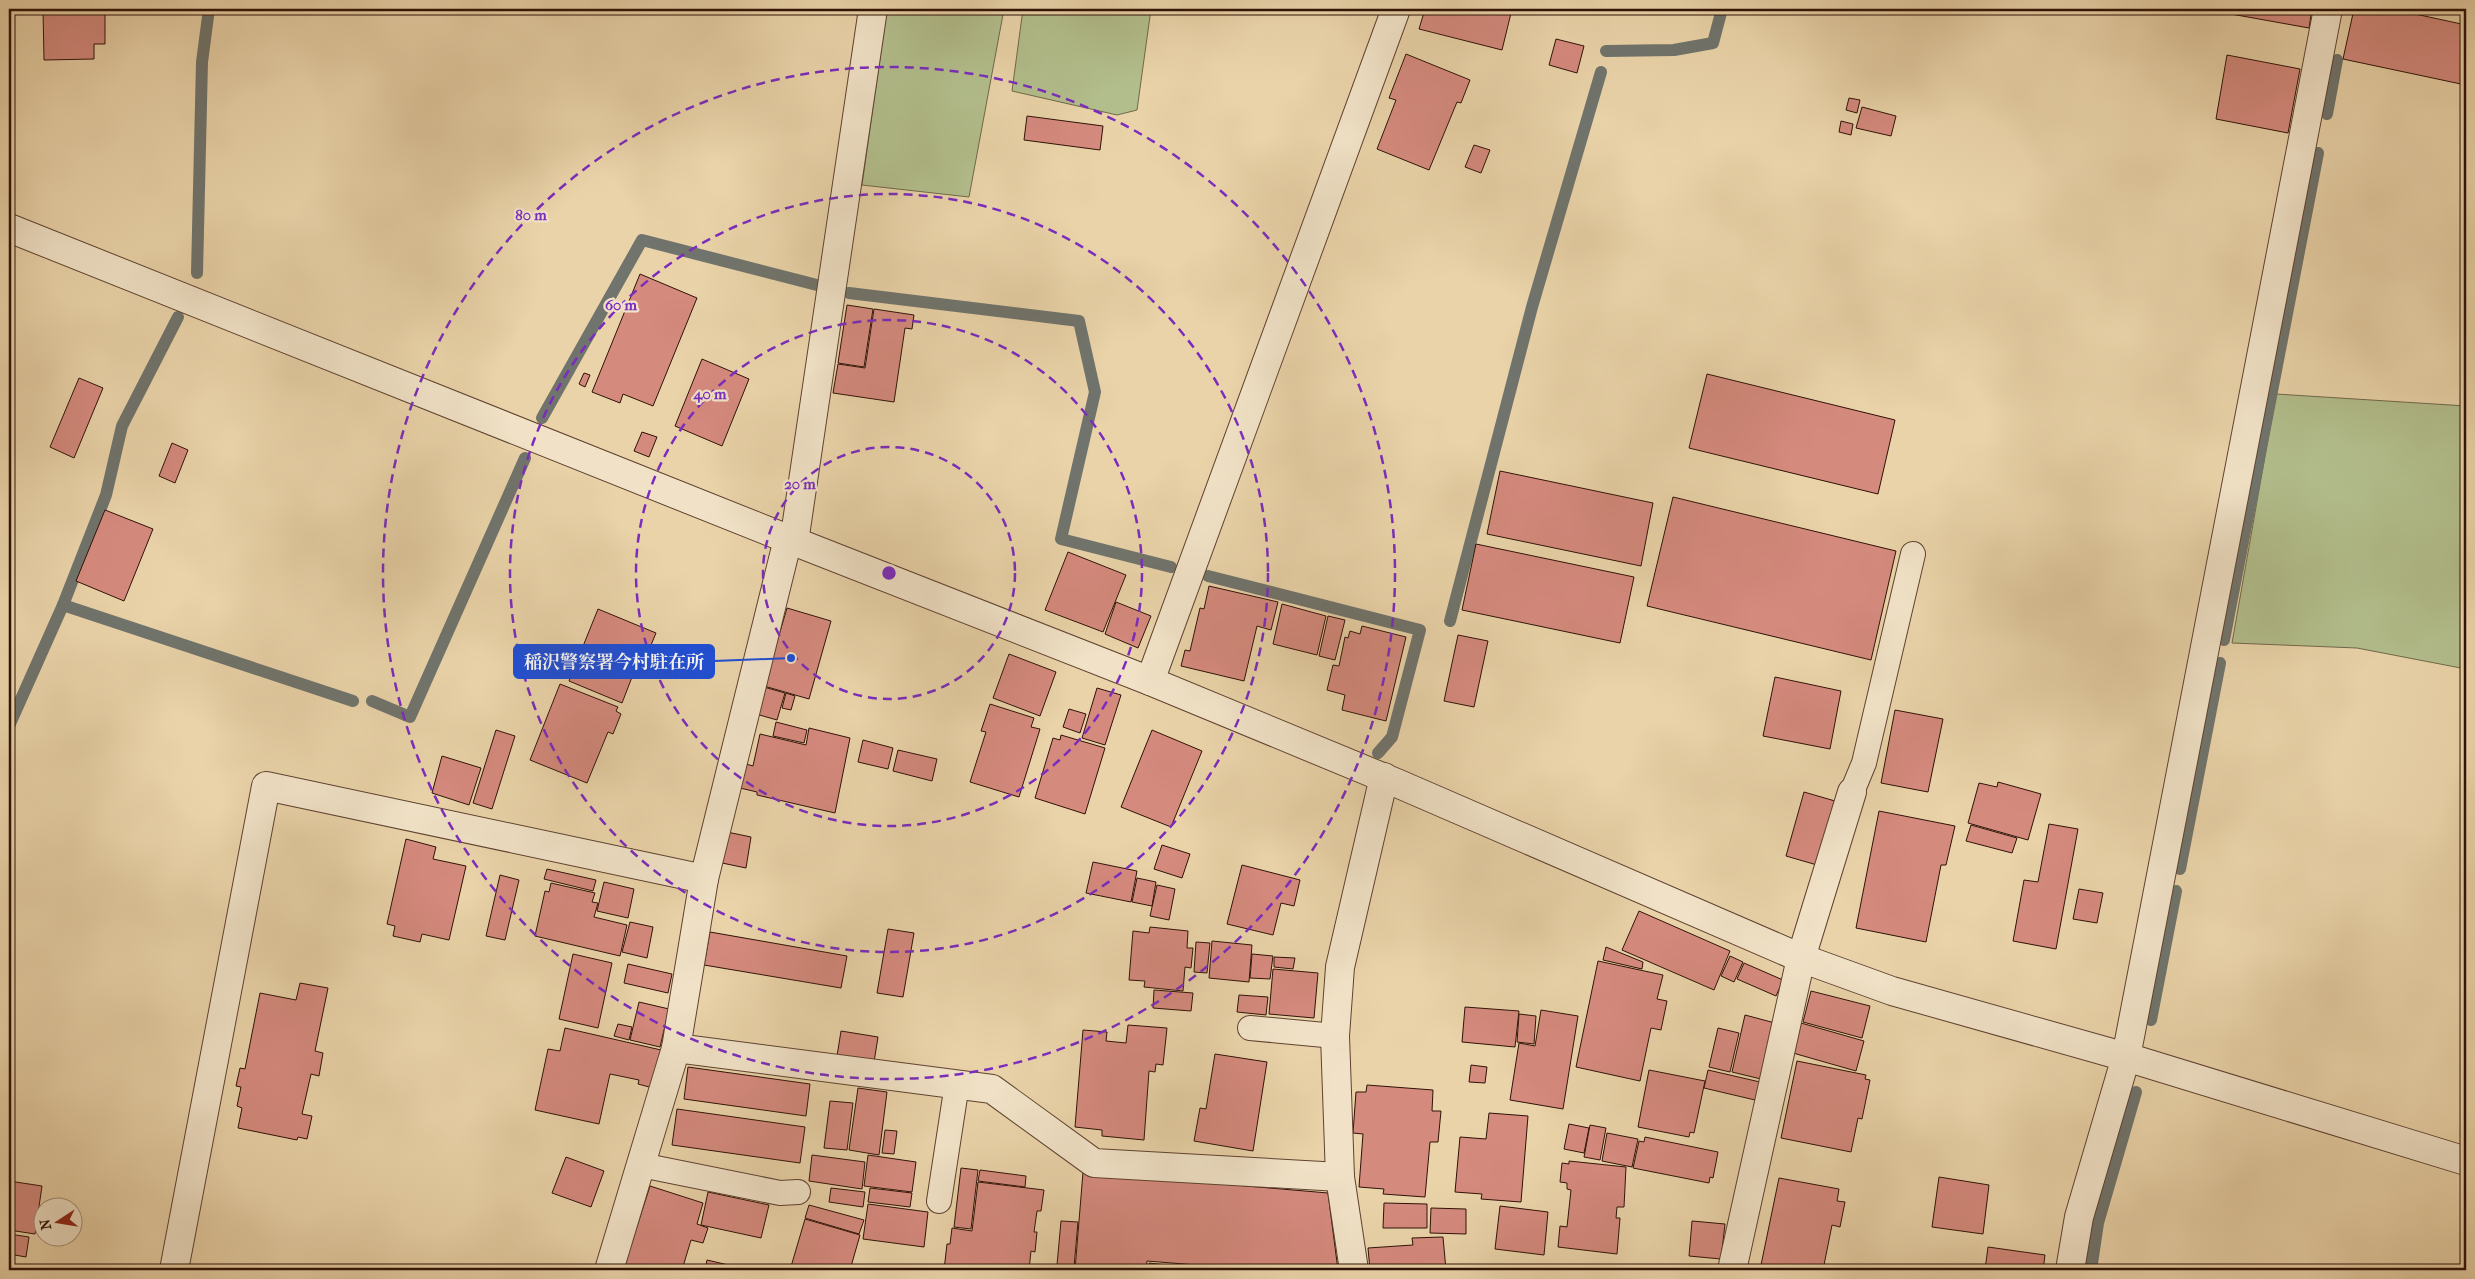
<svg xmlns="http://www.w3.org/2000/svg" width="2475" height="1279" font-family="'IM FELL French Canon','Noto Serif JP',serif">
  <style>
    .green { fill: #b2be8c; stroke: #70684a }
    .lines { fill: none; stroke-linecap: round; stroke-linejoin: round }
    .stream { stroke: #70746d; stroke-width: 12 }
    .building { fill: #d58a7e; stroke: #2f1207 }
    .service-casing { stroke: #5e4230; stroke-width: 26 }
    .minor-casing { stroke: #5e4230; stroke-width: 30 }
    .service { stroke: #f1e2c7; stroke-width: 24 }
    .minor { stroke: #f1e2c7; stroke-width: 28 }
    .ring { fill: none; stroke: #7b2cbf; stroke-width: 2.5; stroke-dasharray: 9 6 }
    .centre { fill: #7b2cbf; stroke: #f1e2c7; stroke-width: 2.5 }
    .ring-label { font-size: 15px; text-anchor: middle; font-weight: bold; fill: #7b2cbf; stroke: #f1e2c7; stroke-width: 4.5; stroke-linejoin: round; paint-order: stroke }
    .leader { fill: none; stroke: #1d4ed8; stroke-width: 2 }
    .callout-dot { fill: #1d4ed8; stroke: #f1e2c7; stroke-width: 2 }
    .callout { fill: #1d4ed8; stroke: #1d4ed8; stroke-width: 2 }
    .callout-label { font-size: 18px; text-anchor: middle; font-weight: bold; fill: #fff }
  </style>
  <rect width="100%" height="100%" fill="#ead3a9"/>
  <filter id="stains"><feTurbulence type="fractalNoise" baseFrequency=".004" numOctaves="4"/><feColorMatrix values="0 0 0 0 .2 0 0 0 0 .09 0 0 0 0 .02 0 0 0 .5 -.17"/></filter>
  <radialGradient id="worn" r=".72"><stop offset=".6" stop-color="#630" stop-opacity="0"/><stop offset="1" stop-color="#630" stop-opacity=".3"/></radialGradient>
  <!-- green -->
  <g class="green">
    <polygon points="887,9 1004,9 969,197 862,185"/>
    <polygon points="1023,9 1151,9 1137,110 1117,115 1012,91"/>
    <polygon points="2276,394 2466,406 2466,669 2357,648 2232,643"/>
  </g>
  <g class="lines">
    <!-- stream -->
    <g class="stream">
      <polyline points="1606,51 1674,50 1713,43 1722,9"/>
      <polyline points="2327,114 2337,60"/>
      <polyline points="197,273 202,62 209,9"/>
      <polyline points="849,293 1079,321 1095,392 1061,539 1171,567"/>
      <polyline points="542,418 642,240 817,285"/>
      <polyline points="1208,576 1420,630 1392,737 1378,753"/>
      <polyline points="63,605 353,701"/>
      <polyline points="1450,621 1532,307 1601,72"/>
      <polyline points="2224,640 2318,153"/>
      <polyline points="372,701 410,717 525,458"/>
      <polyline points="9,726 63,605 106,495 122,426 178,317"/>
      <polyline points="2180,869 2220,663"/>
      <polyline points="2151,1020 2176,891"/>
      <polyline points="2091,1270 2098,1223 2136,1092"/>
    </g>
  </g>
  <!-- building -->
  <g class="building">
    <polygon points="43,9 105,9 105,44 94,44 94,59 44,60"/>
    <polygon points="1425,9 1444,14 1446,9 1512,9 1502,50 1419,29"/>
    <polygon points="2232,9 2312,9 2309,28 2231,14"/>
    <polygon points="2354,9 2392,9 2466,25 2466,57 2461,84 2343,59"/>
    <polygon points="1556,39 1584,46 1577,73 1549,65"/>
    <polygon points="1406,54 1470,80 1461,103 1457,102 1429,170 1377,149 1396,100 1389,98"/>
    <polygon points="2227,55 2300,69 2288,133 2216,119"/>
    <polygon points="1849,98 1860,100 1857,113 1846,110"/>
    <polygon points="1862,107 1896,116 1891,136 1856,128"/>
    <polygon points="1027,116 1103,126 1100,150 1024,140"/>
    <polygon points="1841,121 1853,124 1851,135 1839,132"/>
    <polygon points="1474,145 1490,150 1481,173 1465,167"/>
    <polygon points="640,274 697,298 653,406 623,394 620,403 592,392"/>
    <polygon points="847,305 873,309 864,367 838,363"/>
    <polygon points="874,309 914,315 912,329 905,328 894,402 833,393 838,364 865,368"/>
    <polygon points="702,359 749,379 722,446 675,426"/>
    <polygon points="584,373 590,375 585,387 579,384"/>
    <polygon points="1707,374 1895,420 1878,494 1689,448"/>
    <polygon points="79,378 103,388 74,458 50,447"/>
    <polygon points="642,432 657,437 649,457 634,451"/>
    <polygon points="172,443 188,450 175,483 159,476"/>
    <polygon points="1500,471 1653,503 1641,566 1487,534"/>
    <polygon points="1673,497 1896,551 1871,660 1647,606"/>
    <polygon points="105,510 153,529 124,601 76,581"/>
    <polygon points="1476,544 1634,577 1620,643 1462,610"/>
    <polygon points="1068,552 1126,575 1103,632 1045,610"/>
    <polygon points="1209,586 1278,602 1271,630 1257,626 1244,681 1181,666 1185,650 1190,651 1200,608 1204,609"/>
    <polygon points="1116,602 1151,616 1138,648 1105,634"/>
    <polygon points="1282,604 1326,616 1317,655 1273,644"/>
    <polygon points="787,608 831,621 809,699 764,686"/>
    <polygon points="598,609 656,633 644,662 639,659 622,703 569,681"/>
    <polygon points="1328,616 1345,620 1335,660 1319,656"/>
    <polygon points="1362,626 1406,637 1386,721 1342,710 1345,695 1327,690 1333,665 1339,666 1345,637 1348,638 1350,631 1360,634"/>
    <polygon points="1458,635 1488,641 1474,707 1444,701"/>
    <polygon points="1009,654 1056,672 1040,716 993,698"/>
    <polygon points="1775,677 1841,691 1830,749 1763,736"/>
    <polygon points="560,684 618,707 616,711 621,714 613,734 608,732 587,783 530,760"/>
    <polygon points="764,687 785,693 777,720 756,714"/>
    <polygon points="1097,688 1121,695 1105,745 1082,738"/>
    <polygon points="786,693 795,696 791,710 782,708"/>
    <polygon points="990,704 1034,718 1031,727 1040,729 1019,797 970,782 986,732 981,731"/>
    <polygon points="1069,709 1086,714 1080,733 1063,727"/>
    <polygon points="1895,710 1943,719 1928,792 1881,783"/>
    <polygon points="776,722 807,730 804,743 773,736"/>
    <polygon points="809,728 850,738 835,813 757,795 757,792 740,788 746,764 753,766 760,734 806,745"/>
    <polygon points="496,730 515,736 492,809 473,803"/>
    <polygon points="1152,730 1202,751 1171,827 1121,807"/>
    <polygon points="1061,735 1105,748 1085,814 1035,798 1053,738 1060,740"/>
    <polygon points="863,740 893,748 888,769 858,762"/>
    <polygon points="898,750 937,759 932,781 893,771"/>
    <polygon points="442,756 481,768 469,805 432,793"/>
    <polygon points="1998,782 2041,794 2028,840 1968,823 1979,783 1997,787"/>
    <polygon points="1804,792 1835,801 1817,865 1786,856"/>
    <polygon points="1879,811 1955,826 1946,865 1941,865 1926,942 1856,928"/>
    <polygon points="2049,824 2078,829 2056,949 2013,941 2024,880 2038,882"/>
    <polygon points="1971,825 2017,838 2012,853 1966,841"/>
    <polygon points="727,832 751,837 746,868 722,863"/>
    <polygon points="406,839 436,847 433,859 466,866 449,940 422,934 420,942 393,936 395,926 387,924"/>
    <polygon points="1162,845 1190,854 1182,878 1154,869"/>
    <polygon points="1093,862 1137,871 1131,902 1086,893"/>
    <polygon points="1242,865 1300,880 1294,906 1281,903 1273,935 1227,924"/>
    <polygon points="547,869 596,880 593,891 544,879"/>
    <polygon points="500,875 519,880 505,940 486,936"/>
    <polygon points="1137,878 1156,882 1152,906 1132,902"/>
    <polygon points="604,882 634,889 628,918 597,911"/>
    <polygon points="551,883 595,893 592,902 598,903 594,917 627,925 620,956 535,936 545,891 549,892"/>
    <polygon points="1157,885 1175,889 1169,920 1150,916"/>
    <polygon points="2079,889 2103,893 2097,923 2073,919"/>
    <polygon points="1639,911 1730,951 1714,990 1622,950"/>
    <polygon points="630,922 653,927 647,958 622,952"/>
    <polygon points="1150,927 1188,931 1187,948 1193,948 1191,968 1185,967 1183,991 1144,987 1145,981 1129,980 1133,931 1149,933"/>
    <polygon points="888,929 914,933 903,997 877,993"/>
    <polygon points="710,932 847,956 841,988 704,965"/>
    <polygon points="1212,941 1252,945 1249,982 1209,978"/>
    <polygon points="1196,942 1210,943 1207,973 1194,972"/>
    <polygon points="1606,947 1643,962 1642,969 1603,960"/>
    <polygon points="573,954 612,963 598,1028 559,1019"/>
    <polygon points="1252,954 1273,956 1270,979 1250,978"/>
    <polygon points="1730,956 1743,962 1734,982 1721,976"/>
    <polygon points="1274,957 1295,958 1293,969 1274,967"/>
    <polygon points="1598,961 1663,975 1657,999 1667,1001 1661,1030 1651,1028 1640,1081 1576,1067"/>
    <polygon points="1744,963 1783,980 1776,996 1737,979"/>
    <polygon points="628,964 672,974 668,993 624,983"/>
    <polygon points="1273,969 1318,973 1314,1018 1269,1014"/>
    <polygon points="300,983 328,988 315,1051 323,1053 319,1076 311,1074 302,1114 312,1116 307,1139 298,1137 297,1140 238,1128 242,1108 237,1106 241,1087 236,1086 240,1068 245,1069 260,993 296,1000"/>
    <polygon points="1154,990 1193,993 1191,1011 1153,1008"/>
    <polygon points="1811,991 1870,1006 1862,1038 1803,1022"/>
    <polygon points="1239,995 1268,997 1266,1015 1237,1012"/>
    <polygon points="639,1002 669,1009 660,1047 630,1040"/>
    <polygon points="1465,1007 1519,1011 1515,1047 1462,1042"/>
    <polygon points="1541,1010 1578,1016 1563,1109 1510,1100 1519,1043 1535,1046"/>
    <polygon points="1519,1014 1536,1016 1534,1044 1517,1042"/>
    <polygon points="1745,1015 1775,1023 1761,1079 1732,1072"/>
    <polygon points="1801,1023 1864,1041 1856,1071 1793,1053"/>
    <polygon points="618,1024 632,1027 629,1040 614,1036"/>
    <polygon points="1128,1025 1167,1028 1163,1065 1156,1064 1155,1072 1149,1071 1144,1140 1102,1136 1102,1130 1075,1127 1083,1030 1107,1032 1106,1041 1126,1043"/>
    <polygon points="565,1028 661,1050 653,1088 638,1084 639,1080 610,1074 599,1124 535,1110 548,1049 560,1051"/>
    <polygon points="1718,1028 1739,1033 1730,1072 1709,1067"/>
    <polygon points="841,1031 878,1037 874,1062 837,1056"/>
    <polygon points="1215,1054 1267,1062 1253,1151 1194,1141 1200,1108 1206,1109"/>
    <polygon points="1797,1061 1866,1075 1865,1079 1870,1080 1862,1119 1858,1118 1851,1152 1781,1138"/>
    <polygon points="1471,1065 1487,1067 1485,1083 1469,1082"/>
    <polygon points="688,1067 810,1084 806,1116 684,1099"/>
    <polygon points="1649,1070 1705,1081 1694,1133 1690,1132 1689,1137 1638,1127"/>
    <polygon points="1708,1070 1760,1082 1755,1100 1704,1088"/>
    <polygon points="1367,1085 1433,1090 1432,1111 1441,1111 1438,1142 1430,1142 1425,1197 1383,1194 1384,1189 1359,1187 1363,1134 1353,1133 1356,1092 1366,1092"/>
    <polygon points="858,1088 887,1092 879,1155 849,1150"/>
    <polygon points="830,1101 853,1103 847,1150 824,1148"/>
    <polygon points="677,1109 805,1127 800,1163 672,1145"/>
    <polygon points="1489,1113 1528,1116 1521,1202 1481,1199 1482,1194 1455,1192 1460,1137 1486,1139"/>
    <polygon points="1569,1124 1589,1128 1584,1153 1564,1149"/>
    <polygon points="1590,1125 1606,1128 1600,1160 1584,1157"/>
    <polygon points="885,1130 897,1131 894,1154 882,1153"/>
    <polygon points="1607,1133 1638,1139 1632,1167 1602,1161"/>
    <polygon points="1645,1137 1718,1152 1713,1178 1710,1177 1709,1183 1633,1168 1639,1141 1644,1142"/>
    <polygon points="812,1155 865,1162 862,1189 809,1181"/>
    <polygon points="868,1155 916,1162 912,1192 864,1186"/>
    <polygon points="566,1157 604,1171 591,1207 552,1193"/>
    <polygon points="1569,1161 1626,1167 1624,1207 1617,1207 1616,1218 1620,1218 1617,1254 1558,1247 1560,1226 1567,1227 1571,1190 1567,1189 1567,1183 1560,1182 1562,1163 1569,1164"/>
    <polygon points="961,1168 978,1170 971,1229 954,1227"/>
    <polygon points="980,1170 1026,1176 1025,1187 978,1181"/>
    <polygon points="1083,1172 1328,1193 1338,1270 1259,1270 1147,1261 1146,1270 1075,1270"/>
    <polygon points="1939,1177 1989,1185 1983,1234 1932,1227"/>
    <polygon points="1779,1178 1839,1189 1837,1201 1845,1202 1840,1227 1832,1225 1823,1270 1785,1270 1761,1265"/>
    <polygon points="9,1181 42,1186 35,1234 9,1230"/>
    <polygon points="978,1182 1044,1190 1041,1211 1037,1211 1034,1232 1037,1232 1035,1252 1031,1251 1029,1270 944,1270 947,1244 950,1244 952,1228 972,1231"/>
    <polygon points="650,1186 703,1203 697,1224 708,1228 703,1243 691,1240 682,1270 623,1270"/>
    <polygon points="831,1188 865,1192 863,1207 829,1202"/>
    <polygon points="870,1188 912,1193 910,1207 868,1202"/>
    <polygon points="708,1192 769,1205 761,1238 701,1225"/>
    <polygon points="1384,1203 1427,1204 1427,1228 1383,1228"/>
    <polygon points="868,1204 928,1212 924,1247 863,1239"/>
    <polygon points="809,1205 864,1220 859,1234 805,1218"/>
    <polygon points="1500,1206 1548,1212 1544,1255 1495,1249"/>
    <polygon points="1431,1208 1466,1209 1466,1234 1430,1233"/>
    <polygon points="805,1219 860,1235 850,1270 790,1270"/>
    <polygon points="1061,1221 1078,1222 1074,1267 1057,1265"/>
    <polygon points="1692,1221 1725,1224 1721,1259 1689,1256"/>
    <polygon points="9,1234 29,1237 26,1257 9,1254"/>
    <polygon points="1443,1237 1446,1270 1370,1270 1368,1248 1413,1245 1412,1238"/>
    <polygon points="1988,1247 2045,1255 2043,1270 1985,1270"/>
    <polygon points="707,1260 737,1267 736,1270 705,1270"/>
    <polygon points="1149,1263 1208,1270 1149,1270"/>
  </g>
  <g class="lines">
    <defs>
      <g id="service">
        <polyline points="1852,792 1864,763 1913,554"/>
        <polyline points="1250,1028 1335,1036"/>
        <polyline points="641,1165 780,1193 798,1192"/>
        <polyline points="939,1201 957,1084"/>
      </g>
      <g id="minor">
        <polyline points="9,228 788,539 1150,681 1399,784 1801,958 1892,991 2126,1057 2466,1161"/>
        <polyline points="794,542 873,9"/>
        <polyline points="1150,681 1396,9"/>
        <polyline points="676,1048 992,1089 1094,1163 1340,1177"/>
        <polyline points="174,1270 266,786 704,879"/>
        <polyline points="609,1270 676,1048 704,879 788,539"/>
        <polyline points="1354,1270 1340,1177 1335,1036 1340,967 1384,777"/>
        <polyline points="1732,1270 1801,958 1852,792"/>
        <polyline points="2070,1270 2079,1217 2126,1057 2328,9"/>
      </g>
    </defs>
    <!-- service casing -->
    <use href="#service" class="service-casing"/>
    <!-- minor casing -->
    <use href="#minor" class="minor-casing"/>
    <!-- service -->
    <use href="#service" class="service"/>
    <!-- minor -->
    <use href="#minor" class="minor"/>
  </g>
  <!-- distance rings -->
  <g class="ring">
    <circle cx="889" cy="573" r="126"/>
    <circle cx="889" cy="573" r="253"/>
    <circle cx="889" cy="573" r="379"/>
    <circle cx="889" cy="573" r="506"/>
  </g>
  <circle cx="889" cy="573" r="8" class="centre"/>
  <g class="ring-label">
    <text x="531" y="220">80 m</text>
    <text x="621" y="310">60 m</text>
    <text x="710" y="399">40 m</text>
    <text x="800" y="489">20 m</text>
  </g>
  <!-- callouts -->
  <path class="leader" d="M791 658L714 661"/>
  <circle class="callout-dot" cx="791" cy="658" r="5"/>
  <rect class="callout" x="514" y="645" width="200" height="33" rx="5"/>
  <g class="callout-label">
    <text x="614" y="668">稲沢警察署今村駐在所</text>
  </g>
  <!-- margin -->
  <rect width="2475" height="1279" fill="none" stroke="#ead3a9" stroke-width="30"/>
  <rect x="10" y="10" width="2455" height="1259" fill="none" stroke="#2f1207" stroke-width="2.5"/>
  <rect x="15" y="15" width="2445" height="1249" fill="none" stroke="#2f1207"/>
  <!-- north arrow -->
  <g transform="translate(58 1222) rotate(258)"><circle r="24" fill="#f1e2c7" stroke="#a38f7a"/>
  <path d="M0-4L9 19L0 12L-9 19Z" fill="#8f2418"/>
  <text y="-8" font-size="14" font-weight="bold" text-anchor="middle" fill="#2f1207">N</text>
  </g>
  <rect width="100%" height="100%" filter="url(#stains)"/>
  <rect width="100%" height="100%" fill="url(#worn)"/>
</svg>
